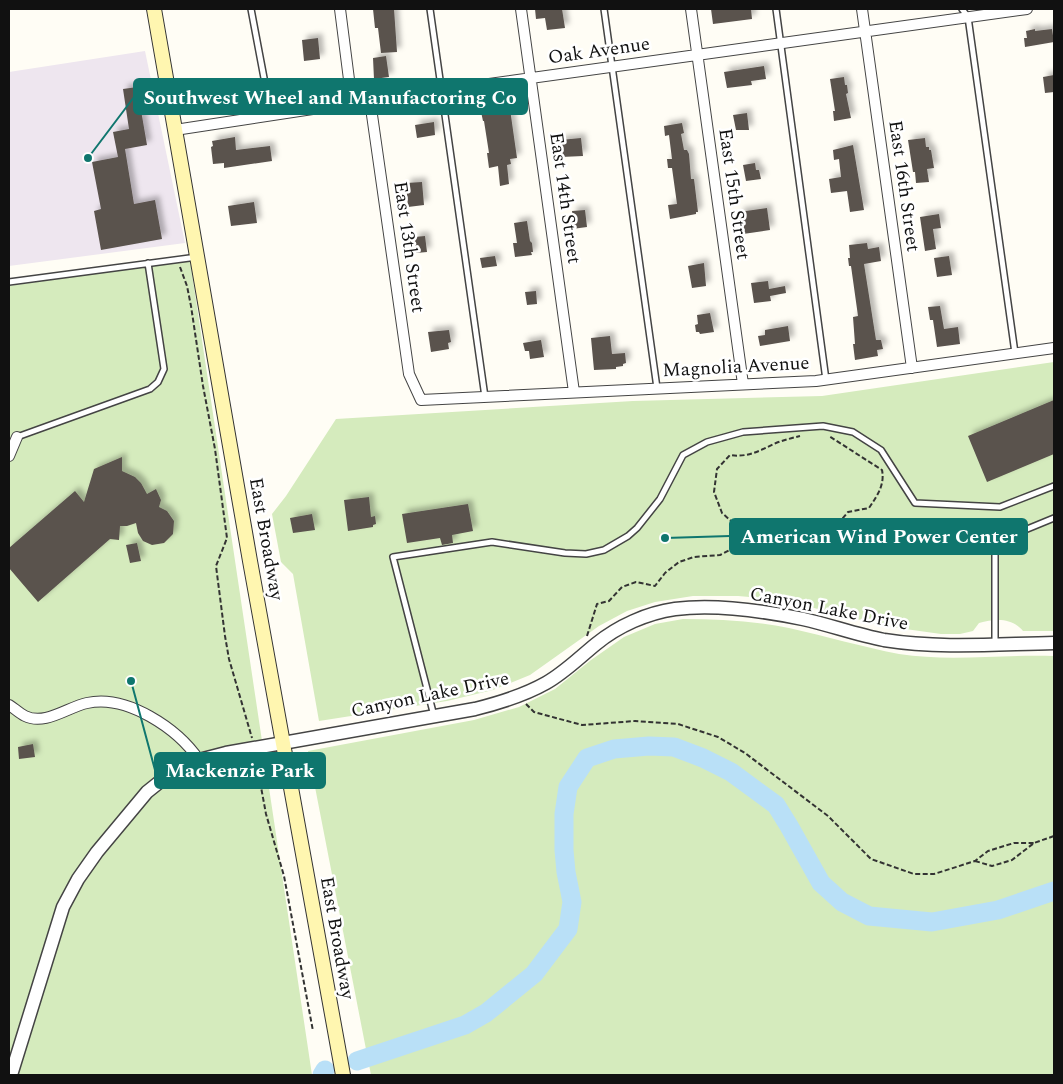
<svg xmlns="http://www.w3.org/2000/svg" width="1063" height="1084" font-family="Spectral,serif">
<defs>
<filter id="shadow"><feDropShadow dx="4.5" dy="-4.5" stdDeviation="2.5" flood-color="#0004"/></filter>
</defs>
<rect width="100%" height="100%" fill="#fffdf5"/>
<path fill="#eee6ef" d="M145,51l40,192 -176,23v-194z"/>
<path fill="#d5ebbd" d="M190,260l122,815h-303v-789z
M1054,362v269h-31c-12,-14 -28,-12 -44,-8l-6,8 -13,3h-19l-57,-8 -101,-26 -45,-4h-45l-38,6 -28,9 -28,15 -69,49 -37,15 -46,11 -128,20 -26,-147 -12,-12 -9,-48 14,-18 50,-77 297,-18 189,-5z
M683,619c35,0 71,2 106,9 37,8 73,19 110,26 52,8 103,0 155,2v419h-683l-63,-324 166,-31 45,-13 36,-18 36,-29 33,-23 31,-13z"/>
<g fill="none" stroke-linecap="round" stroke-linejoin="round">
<path stroke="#b9e0f7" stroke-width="19" d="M357,1061l108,-36 21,-12 48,-39 34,-45 4,-27 -6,-30 -2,-22v-36l4,-27 19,-29 27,-9 35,-3 25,1 29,11 28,14 45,33 13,21 32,57 21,19 27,14 63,6 66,-12 56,-19
M322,1075l3,-5"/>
</g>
<path fill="#5a524d" filter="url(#shadow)" d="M373,9h21l3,43 -16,1 -3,-25h-3z
M535,9h27l3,19 -18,2 -2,-12 -9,1z
M711,9h40l1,10 -39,5z
M1035,29v2l17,-2 2,13 -29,5 -1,-9h3l-1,-7z
M318,38l2,21 -16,2 -2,-21z
M386,56l3,21 -15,2 -1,-21z
M764,66l2,13 -15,2 1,4 -25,3 -3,-16z
M1054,75v17l-9,1 -2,-16z
M844,77l1,8h2l1,8 -2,1 5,24 -17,3 -1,-10h2l-5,-32z
M137,87l10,58 -22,4 9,55 21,-4 7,39 -61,11 -7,-39 7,-2 -9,-47 26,-5 -5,-25 16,-3 -6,-40z
M509,102l8,56 -7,1 1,5 -4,1 2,19 -9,2 -2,-20 -9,2 -2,-15h2l-5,-32h-1l-3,-14z
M747,113l2,17h-13l-3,-15z
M434,122l1,13 -18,3 -2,-13z
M682,123l2,10 -3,1 3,16h3l2,4 2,25h3l4,33h-2v2l-26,5 -2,-14 9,-1 -5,-36h-4l-1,-9h5l-3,-24 -4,1 -1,-10z
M235,137l1,13 34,-4 2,15 -48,7v-5l-11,1 -2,-17 2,-1 -1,-5z
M581,138l2,18 -22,1 -1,-17z
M925,138l1,9h3v3h2l3,18 -7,1 2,13 -13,1 -1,-11h-2l-5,-32z
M853,145l11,65 -14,2 -3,-21 -16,2 -2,-14 12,-2 -2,-18 -5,1 -1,-10z
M755,163l1,7h3l2,9 -15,2 -3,-16z
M422,182l2,23 -16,2 -2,-24z
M254,202l3,21 -26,3 -3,-20z
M767,208l3,22 -27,4 -4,-22z
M585,210l2,17 -15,2 -1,-9h2l-1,-9z
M939,214l2,14 -8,1 3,20 -11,2 -5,-34z
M527,221l3,20 2,2 1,9h-2l1,3 -17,2 -2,-14h4l-3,-20z
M425,236l2,16 -11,1 -2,-16z
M867,243l1,6 11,-2 2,14 -17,3 12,76h5l2,9 -6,1 1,6 -23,4 -2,-16h2l-2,-27 5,-1 -7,-50h-2l-1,-8h2l-1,-13z
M495,256l2,10 -15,2 -2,-10z
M949,256l3,19 -15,2 -3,-19z
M704,263l2,23 -14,2 -4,-22z
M768,281l1,8 16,-3 1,7 -16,3 1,5 -17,2 -3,-20z
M536,291l1,13 -10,1 -2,-13z
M940,306l4,23 14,-2 2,17 -23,3 -4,-27h-3l-2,-13z
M710,313l4,19 -14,2 -1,-2h-3l-1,-7 3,-1 -1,-9z
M788,326l2,15 -30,5 -2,-10 7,-1v-5z
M449,330l2,12 -3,1 1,6 -18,3 -3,-20z
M610,336l2,18 13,-1 1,10 -3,1v2l-7,1v2l-22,1 -3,-32z
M541,340l3,17 -14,2 -1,-8h-4l-2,-8z
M1054,400v54l-67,28 -19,-46z
M122,457v14l13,6 6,6 6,11 9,-5 5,11 -2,7 8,4 7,10 -1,13 -9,9 -12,2 -9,-4 -5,-8 -2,-10 -9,3h-7l-1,14 -9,-1 -72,63 -29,-34v-20l66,-57 9,11 10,-33z
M369,497l2,20 4,-1 1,8 -3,1v2l-25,4 -4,-31z
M468,504l5,27 -21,4 1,8 -11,2 -2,-7 -33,5 -5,-29z
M312,514l3,16 -22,3 -3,-15z
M137,543l4,18 -11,2 -4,-18z
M33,744l2,13 -16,2 -1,-12z"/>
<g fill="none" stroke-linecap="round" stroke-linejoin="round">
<g stroke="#444" stroke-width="8">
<path id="service" d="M251,9l20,106
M430,9l55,388
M604,9l53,379
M776,9l50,371
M962,9l6,8 47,336
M9,282l188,-25
M17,437l133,-48 8,-7 6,-13 -16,-106
M995,644v-92l20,-18 39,-16
M434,716l-41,-159 99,-15 73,11 21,1 18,-4 24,-14 9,-8 23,-29 23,-44 24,-13 36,-10 80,-6 30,6 28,18 34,53 85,4 54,-21"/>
</g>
<g stroke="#444" stroke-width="12">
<path id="minor" d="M340,9l12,94
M521,9l53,383
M691,9l52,375
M862,9l50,359
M370,101l39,273 12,26 395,-19 238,-33
M175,130l177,-27 675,-94
M9,456l8,-19
M9,705c5,3 10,8 16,11 20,10 43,-9 62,-13 40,-9 91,26 112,57"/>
</g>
<g stroke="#444" stroke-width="15">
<path id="tertiary" d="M11,1075l52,-168 15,-28 19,-27 50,-60 20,-16 32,-16 27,-7 249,-44c24,-6 48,-13 71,-26 18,-10 34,-26 50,-39 22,-18 51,-31 79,-35 40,-5 89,2 128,10 27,6 54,16 81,21 57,9 113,4 170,3"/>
</g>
<g stroke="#333" stroke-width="16">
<path id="secondary" d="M154,9l96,552 93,514"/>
</g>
<path stroke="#333" stroke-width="2" stroke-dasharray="5 2.5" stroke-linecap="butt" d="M180,267l7,19 4,20 12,80 12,63 12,89 -11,28 9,70 4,23 23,79
M743,543l-4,-15 -17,-15 -8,-21 3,-23 13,-14c18,3 31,-5 46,-12 8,-3 16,-5 24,-7
M587,636l10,-32 12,-3 13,-14 14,-5 19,4 10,-13 14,-11 15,-5 26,-2 23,-12 28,-6 38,11 16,-9 23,-27 21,-4c8,-12 16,-23 13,-38l-53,-34
M526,704l8,8 48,13 53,-4 43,3 40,13 27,16 83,63 43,43 43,15h20l41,-13 13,-10 26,-8h20
M256,760l10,54 18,62 29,155
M975,861l17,5 20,-6 22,-17 20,-7"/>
<use href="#service" stroke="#fff" stroke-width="5"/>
<use href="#minor" stroke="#fff" stroke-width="10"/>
<use href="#tertiary" stroke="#fff" stroke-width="12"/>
<use href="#secondary" stroke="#fff6b0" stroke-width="14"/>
</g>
<g text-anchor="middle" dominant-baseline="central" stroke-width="5" stroke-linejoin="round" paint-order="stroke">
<g font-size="19" fill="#111" stroke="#fff">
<text transform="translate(599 51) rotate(-8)">Oak Avenue</text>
<text transform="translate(904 186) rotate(82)">East 16th Street</text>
<text transform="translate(734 194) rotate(82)">East 15th Street</text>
<text transform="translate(565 198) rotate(82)">East 14th Street</text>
<text transform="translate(409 247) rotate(82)">East 13th Street</text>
<text transform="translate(736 367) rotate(-3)">Magnolia Avenue</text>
<text transform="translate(266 539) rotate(80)">East Broadway</text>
<text transform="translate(829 609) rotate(11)">Canyon Lake Drive</text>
<text transform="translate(430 695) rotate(-12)">Canyon Lake Drive</text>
<text transform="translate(337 938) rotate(80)">East Broadway</text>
</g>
</g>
<path fill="none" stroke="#0f766e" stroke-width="2" d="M88 158L134 97M665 538L730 536M131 681L155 770"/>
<g fill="#0f766e" stroke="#fff" stroke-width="2">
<circle cx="88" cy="158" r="5"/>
<circle cx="665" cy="538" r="5"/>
<circle cx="131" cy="681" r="5"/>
</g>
<g fill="#0f766e" stroke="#0f766e" stroke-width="2">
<rect x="134" y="79" width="393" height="35" rx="5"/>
<rect x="730" y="519" width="297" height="35" rx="5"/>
<rect x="155" y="753" width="170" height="35" rx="5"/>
</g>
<g font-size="20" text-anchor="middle" font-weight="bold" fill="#fff">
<text x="330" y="104">Southwest Wheel and Manufactoring Co</text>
<text x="879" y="543">American Wind Power Center</text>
<text x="240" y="777">Mackenzie Park</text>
</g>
<rect width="1063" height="1084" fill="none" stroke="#111111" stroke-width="20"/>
</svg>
